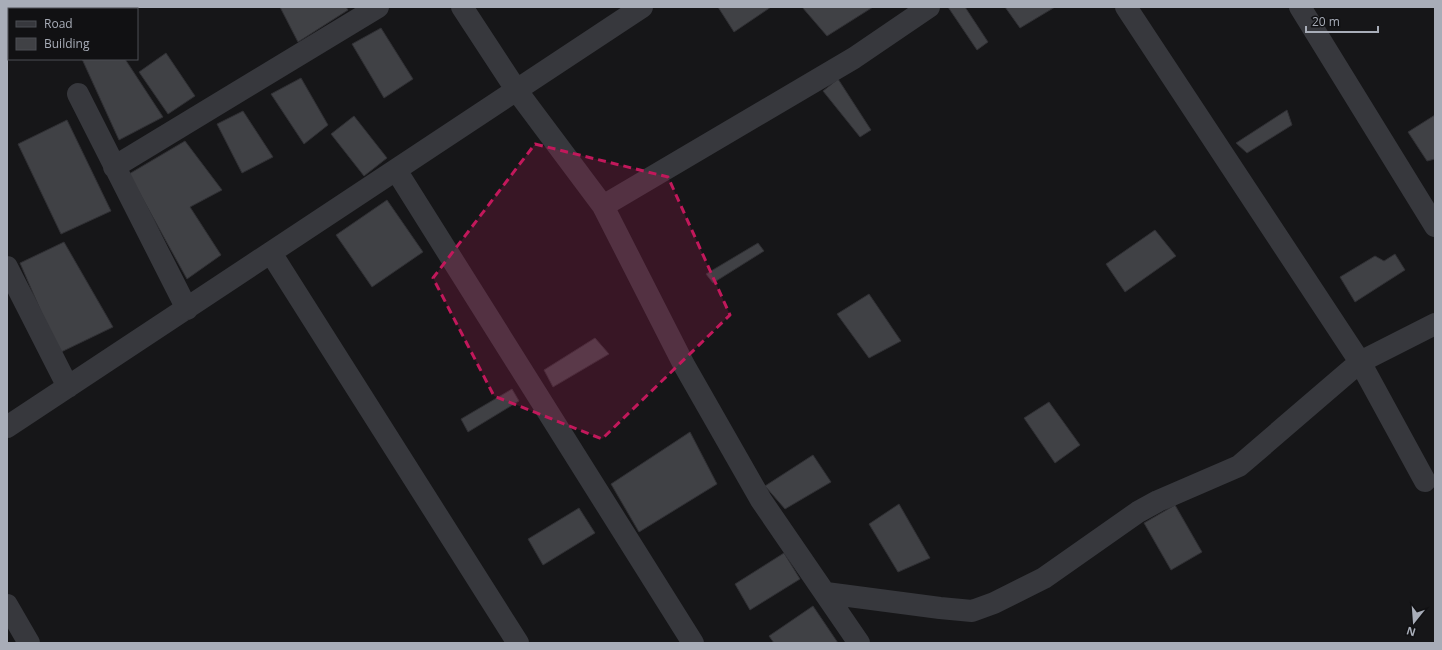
<svg xmlns="http://www.w3.org/2000/svg" width="1442" height="650" font-family="'Open Sans',sans-serif">
<rect width="100%" height="100%" fill="#161618"/>
<path fill="#404145" stroke="#303034" d="M280,7h66l2,3 -50,32z
M718,7h53l-37,25z
M802,7h71l-46,29z
M948,7h17l23,35 -11,8z
M1005,7h50l-35,21z
M381,28l32,51 -29,19 -32,-54z
M166,53l29,43 -27,18 -29,-42z
M82,59h43l38,58 -44,23z
M301,78l27,47 -24,19 -33,-50z
M838,79l33,51 -11,7 -37,-46z
M1287,110l5,15 -45,28 -11,-10z
M243,111l30,46 -31,16 -25,-49z
M1435,115v44l-8,2 -19,-29z
M354,116l33,42 -23,18 -33,-42z
M67,120l44,91 -50,23 -43,-90z
M185,141l37,49 -32,17 31,48 -34,24 -58,-105z
M387,200l36,52 -51,35 -36,-52z
M1155,230l21,26 -51,36 -19,-28z
M64,242l49,85 -54,26 -39,-90z
M758,243l6,8 -51,32 -7,-9z
M1395,254l10,16 -50,32 -15,-25 35,-21 9,5z
M869,294l32,47 -32,17 -32,-44z
M595,338l14,16 -56,33 -9,-17z
M512,389l7,12 -51,31 -7,-13z
M1049,402l31,43 -25,18 -31,-45z
M690,432l27,52 -78,48 -28,-48z
M813,455l18,27 -46,27 -20,-23z
M899,504l31,54 -32,14 -29,-48z
M1175,505l27,47 -31,18 -27,-47z
M579,508l16,25 -52,32 -15,-26z
M784,553l16,26 -50,31 -15,-26z
M813,606l25,37h-64l-5,-7z"/>
<g fill="none" stroke-linecap="round" stroke-linejoin="round">
<path stroke="#37383d" stroke-width="22" d="M462,7l55,84 86,115 81,159 77,135 98,143
M1126,7l234,355 65,119
M1300,7l135,219
M78,94l109,215
M114,167l264,-160
M396,170l297,473
M603,206l251,-148 75,-51
M271,253l247,390
M7,267l61,120
M7,427l635,-420
M826,593l114,15 32,3 22,-8 50,-25 94,-66 20,-11 81,-35 121,-104 75,-38
M7,605l22,38"/>
</g>
<path fill="#c2185b" fill-opacity="0.2" stroke="#c2185b" stroke-width="3" stroke-dasharray="8 5" stroke-linejoin="round" d="M535,144l133,33 62,138 -128,124 -108,-43 -61,-118z"/>
<rect width="1442" height="650" fill="none" stroke="#a8adb8" stroke-width="16"/>
<rect x="8" y="8" width="130" height="52" fill="#111113" stroke="#4d4f55"/>
<rect x="16" y="21" width="20" height="6" fill="#37383d" stroke="#4d4f55"/>
<text x="44" y="28" font-size="12" fill="#a8adb8">Road</text>
<rect x="16" y="38" width="20" height="12" fill="#404145" stroke="#4d4f55"/>
<text x="44" y="48" font-size="12" fill="#a8adb8">Building</text>
<g transform="translate(1414 622) rotate(197)" stroke="#111113" stroke-width="3" paint-order="stroke">
<path d="M0-3L7 15L0 10L-7 15Z" fill="#a8adb8"/>
<text y="-6" font-size="11" font-weight="bold" text-anchor="middle" fill="#a8adb8">N</text>
</g>
<path d="M1306 26v6h72v-6" fill="none" stroke="#a8adb8" stroke-width="2"/>
<text x="1312" y="26" font-size="12" fill="#a8adb8" stroke="#111113" stroke-width="3" paint-order="stroke">20 m</text>
</svg>
